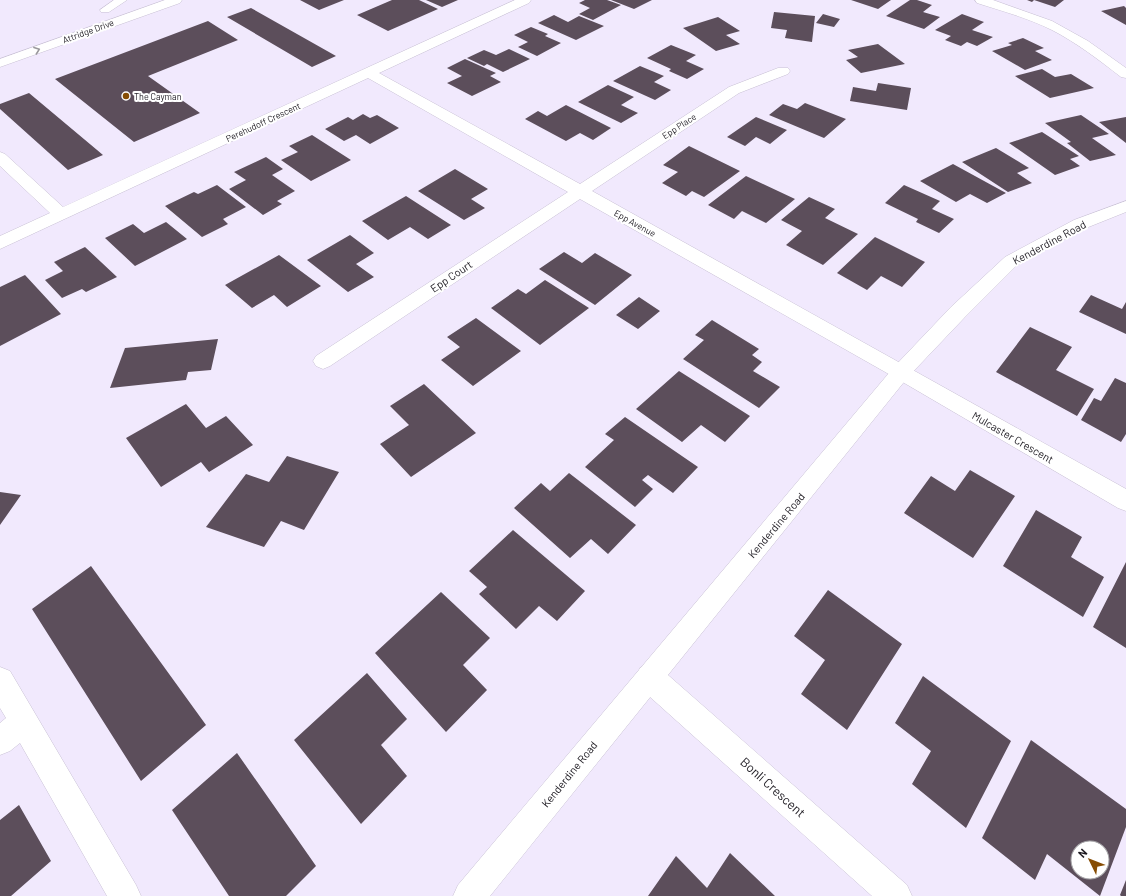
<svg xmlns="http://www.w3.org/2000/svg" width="1126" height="896" font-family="Barlow,sans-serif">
<rect width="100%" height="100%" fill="#f1e9fd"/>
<path fill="#5c4e5b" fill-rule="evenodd" d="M300,0h44l-25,10z
M392,0h27l19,9 -50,22 -31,-16z
M426,0h32l-16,7z
M585,0h22l14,5 -28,15 -14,-6 11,-6 -11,-5z
M611,0h41l-18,9z
M851,0h40l-13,9z
M910,0h7l15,5 -9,7 17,5 -16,12 -38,-13z
M1027,0h37l-9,7 -21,-7 -2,2z
M1124,6l2,2v17l-25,-14z
M251,8l85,48 -24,11 -85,-50z
M774,12l41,4 -3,26 -27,-4 2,-8 -16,-2z
M823,14l17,5 -6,8 -18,-4z
M962,14l22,8 -12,8 21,7 -16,9 -10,-4 -6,4 -16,-6 6,-4 -16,-6z
M554,15l14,7 11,-6 25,10 -28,14 -38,-17z
M718,17l22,14 -14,4 14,9 -24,7 -33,-23z
M208,21l30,19 -90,36 52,37 -66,29 -79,-63z
M531,27l17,7 -3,2 16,7 -24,13 -19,-9 10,-5 -14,-7z
M1023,38l21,10 -9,3 17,9 -27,10 -33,-19 20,-6 -4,-2z
M878,44l27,20 -44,9 -15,-13 12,-3 -10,-7z
M671,45l25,10 -10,6 18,8 -17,10 -18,-8 2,-2 -24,-11z
M509,49l21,10 -27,13 -16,-8 -3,2 -17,-8 17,-8 12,5z
M465,59l31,14 -6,3 11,6 -29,14 -25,-13 15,-7 -15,-8z
M640,66l24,10 -10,6 17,8 -16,10 -42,-19z
M1042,69l13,8 16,-3 23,14 -44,10 -35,-22z
M878,83l33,5 -4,22 -57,-9 3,-14 23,4z
M608,85l26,12 -13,8 17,8 -17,10 -43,-21z
M29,93l74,62 -35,15 -68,-61v-5z
M805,103l41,16 -22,19 -55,-23 14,-11 14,5z
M566,105l45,23 -18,12 -13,-7 -14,8 -41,-22 13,-8 9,5z
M363,114l7,4 7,-3 22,13 -29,16 -14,-9 -12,6 -19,-12 23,-12 5,3z
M1081,115l28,19 -17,4 24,17 -26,6 -23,-18 4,-1 -26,-19z
M756,117l31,13 -17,14 -14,-7 -11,9 -18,-9z
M1126,117v26l-27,-21z
M1042,132l37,24 -9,3 10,7 -25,9 -46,-32z
M312,135l39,25 -40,21 -30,-21 17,-8 -9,-6z
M689,146l51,25 -36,26 -12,-6 -6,5 -24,-13 16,-11 -15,-7z
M996,148l33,20 -12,5 15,10 -24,9 -46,-30z
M266,157l17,12 -11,6 23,16 -18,10 5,3 -19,11 -34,-26 17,-9 -12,-8z
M953,164l53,29 -19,10 -17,-9 -14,8 -36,-21z
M455,169l33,20 -17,10 14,9 -21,12 -46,-29z
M746,176l49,23 -29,24 -24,-12 -8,8 -26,-14z
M217,185l29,22 -23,12 5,5 -26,13 -37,-31 29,-14 4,2z
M904,185l36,16 -8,8 22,10 -15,14 -23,-11 2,-3 -33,-16z
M406,196l45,29 -23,14 -18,-12 -22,13 -26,-19z
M809,197l26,12 -10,9 33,16 -35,31 -37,-20 16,-14 -21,-11z
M166,222l21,17 -52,27 -30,-28 28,-14 11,9z
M350,235l24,18 -18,11 18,13 -26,15 -41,-32z
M875,237l50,25 -23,25 -21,-11 -14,14 -30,-17z
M85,247l32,30 -31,15 -4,-3 -20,9 -17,-18 18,-9 -9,-9z
M564,252l18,11 13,-10 37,22 -37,30 -56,-36z
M279,255l42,31 -34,21 -13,-12 -22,13 -27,-23z
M25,275l36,39 -61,32v-59z
M545,280l44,28 -49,37 -49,-37 27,-19 8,5z
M1091,295l31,14 4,-7v32l-47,-22z
M639,297l21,14 -22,18 -22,-14z
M476,318l45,33 -48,35 -32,-26 19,-13 -13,-10z
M712,320l47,29 -7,6 10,7 -9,9 27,16 -21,21 -76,-49 21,-19 -9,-5z
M1030,327l42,20 -16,23 38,19 -17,27 -81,-44z
M218,339l-7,31 -23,2 -2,8 -76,8 15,-40z
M679,371l71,45 -25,26 -24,-17 -19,17 -46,-33z
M1115,378l11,5v51l-5,8 -40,-22 13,-22 7,3z
M424,384l52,49 -65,44 -31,-33 29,-19 -19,-19z
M186,404l20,24 20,-12 27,29 -44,27 -8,-10 -40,25 -35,-49z
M625,417l73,50 -25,26 -25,-18 -6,5 11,9 -18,18 -50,-40 29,-27 -9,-6z
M287,456l52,16 -35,58 -23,-9 -17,26 -58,-20 40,-53 23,8z
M970,470l45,26 -42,62 -69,-45 27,-37 24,15z
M569,473l67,52 -28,29 -17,-15 -21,19 -56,-50 27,-25 9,8z
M0,492l21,3 -21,30z
M1036,510l46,27 -11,20 33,20 -21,40 -80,-51z
M513,530l72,61 -28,30 -18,-15 -23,23 -37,-35 8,-7 -18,-16z
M1126,562v86l-33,-21z
M91,566l115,159 -65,56 -109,-172z
M828,590l74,54 -55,86 -46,-36 24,-34 -31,-24z
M441,592l49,46 -27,27 24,25 -41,42 -71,-79z
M367,673l40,46 -26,26 26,31 -46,48 -67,-84z
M923,676l88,65 -45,87 -54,-44 19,-33 -36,-28z
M1031,740l95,69v18l-26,69 -53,-42 -12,26 -53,-42zM1078,848h24v24h-24z
M237,753l79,113 -30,30h-57l-57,-86z
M19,805l32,56 -40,35h-11v-76z
M730,853l45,43h-127l28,-40 31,32z
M1126,880v16h-5l-1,-1z"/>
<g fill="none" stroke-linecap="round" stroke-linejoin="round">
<g stroke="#c8c0d4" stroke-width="1">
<path id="service" d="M114,0h13l-18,12h-8l-1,-2z"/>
</g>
<g stroke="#c8c0d4" stroke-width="1">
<path id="minor" d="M515,0h16l-2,3 -150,70 201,111 149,-97 49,-19h10l2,3 -2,3 -49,19 -147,98 534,298v22l-8,-3 -224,-131 -314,-178 -250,167 -7,3 -7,-3 -3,-5 3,-5 252,-164 -200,-114 -368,171v-13l50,-23 -50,-47v-14l5,2 58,53z
M975,0h18l59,21 36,20 38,27v10l-5,-1c-22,-17 -44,-34 -69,-47 -24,-12 -50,-19 -75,-27z
M650,664l10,4 247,217 5,11h-40l-232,-208 -4,-10 4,-10z
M0,667l10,4 126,214 5,11h-34l-87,-153 -10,8 -10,4v-32l6,-5 -6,-10z"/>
</g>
<g stroke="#c8c0d4" stroke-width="1">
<path id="tertiary" d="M1126,201v11l-40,16 -69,37 -52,52 -57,60 -418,519h-37l5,-11 436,-518 57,-60 54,-50 69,-37z"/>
</g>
<g stroke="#c8c0d4" stroke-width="1">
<path id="secondary" d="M165,0h17l-2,3 -180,64v-8z"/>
</g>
<use href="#service" fill="#fff" fill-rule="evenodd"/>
<use href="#minor" fill="#fff" fill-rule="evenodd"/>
<use href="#tertiary" fill="#fff" fill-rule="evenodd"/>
<use href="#secondary" fill="#fff" fill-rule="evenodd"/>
</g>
<defs><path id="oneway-chevron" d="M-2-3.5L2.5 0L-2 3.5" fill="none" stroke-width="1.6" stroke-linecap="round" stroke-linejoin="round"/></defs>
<use stroke="#9a989c" href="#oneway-chevron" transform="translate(37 50) rotate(-20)"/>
<circle fill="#874d04" stroke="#fff" stroke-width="1.5" cx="126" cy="96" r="4"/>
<g text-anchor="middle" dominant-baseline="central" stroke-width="4" stroke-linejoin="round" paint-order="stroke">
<g font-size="9" fill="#1e1b22" stroke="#fff">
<text transform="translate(88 31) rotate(-20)">Attridge Drive</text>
<text transform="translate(263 122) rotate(-25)">Perehudoff Crescent</text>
<text transform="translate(679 126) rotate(-33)">Epp Place</text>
<text transform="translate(635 223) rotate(29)">Epp Avenue</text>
</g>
<g font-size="9" fill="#1e1b22" stroke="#fff" text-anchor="start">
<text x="134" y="96">The Cayman</text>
</g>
<g font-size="11" fill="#1e1b22" stroke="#fff">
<text transform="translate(1049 242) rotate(-28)">Kenderdine Road</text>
<text transform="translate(451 276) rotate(-34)">Epp Court</text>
<text transform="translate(1013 437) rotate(30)">Mulcaster Crescent</text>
<text transform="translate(776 525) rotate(-50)">Kenderdine Road</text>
<text transform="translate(569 774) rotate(-51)">Kenderdine Road</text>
</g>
<g font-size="13" fill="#1e1b22" stroke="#fff">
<text transform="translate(773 787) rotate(42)">Bonli Crescent</text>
</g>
</g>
<g transform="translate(1090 860) rotate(313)"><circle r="19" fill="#ffffff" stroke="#a5a4a7"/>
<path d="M0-3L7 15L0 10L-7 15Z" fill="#874d04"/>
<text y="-6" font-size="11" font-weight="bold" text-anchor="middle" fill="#1e1b22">N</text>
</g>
</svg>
